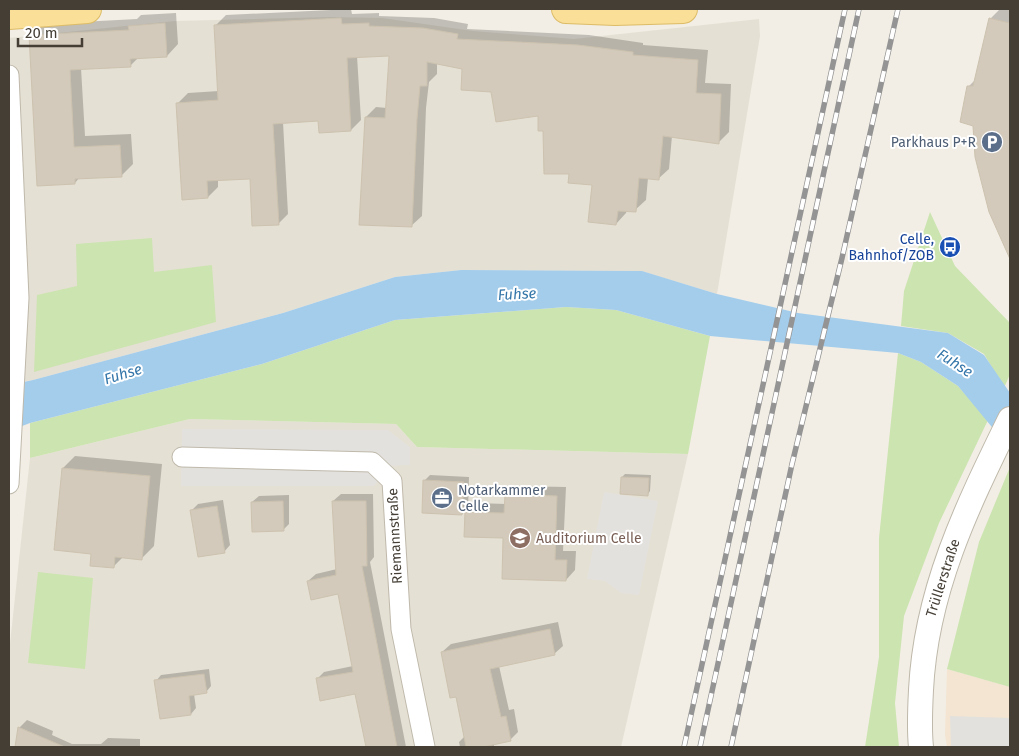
<svg xmlns="http://www.w3.org/2000/svg" width="1019" height="756" font-family="'Fira Sans',sans-serif">
<rect width="100%" height="100%" fill="#f2eee5"/>
<path fill="#e5e0d4" d="M329,17l53,1 91,13 101,8 185,-20 1,17 -43,258 -76,-23 -180,-1 -66,7 -112,36 -250,67 -24,4v-346l165,-17z
M190,419l206,5 21,23 271,7 -67,293h-612v-94l21,-195z"/>
<path fill="#f3e5d1" d="M947,669l63,18v60h-63l-2,-12z"/>
<path fill="#cce4b0" d="M930,212l25,54 55,57v51l-6,14 -20,-34 -36,-21 -47,-7 3,-35z
M152,238l2,34 58,-7 4,57 -182,50 3,-77 40,-9 -1,-42z
M566,307l50,3 94,26 -22,118 -271,-7 -21,-23 -206,-5 -160,39v-35l232,-59 133,-44z
M898,353l23,9 37,24 30,34 -49,103 -35,93 -9,87 4,44h-34l14,-90v-119z
M1010,467v220l-63,-18 32,-127z
M38,572l55,6 -8,91 -57,-6z"/>
<path fill="#e3e1dd" d="M182,429l206,1 22,17v18l-19,1 -17,20h-193z
M604,492l54,9 -19,94 -18,-2 -16,-12 -18,-2z
M950,716l60,2v29h-59z"/>
<path fill="#a4cdec" d="M461,270l181,1 75,23 81,19 150,20 36,22 26,38v56l-52,-63 -37,-24 -23,-9 -188,-17 -94,-26 -50,-3 -171,13 -133,44 -232,59 -21,8v-46l24,-5 250,-67 112,-36z"/>
<path fill="#0003" d="M351,9l1,5 27,-1v3l55,2 34,6 -1,5 122,6 54,8v2l65,5 -3,33 26,1 -2,48 -10,10 -47,-6 -3,33 -11,10 -10,-1 -2,22 -11,10h-8l-1,3 -10,11 -23,-40 -22,-11 -26,-43 -6,-15 -47,-25 -28,-22 -27,-5v11l-8,8 -3,26 -4,108 -11,10 -45,-109 10,-10 11,1 3,-54 -33,2 4,64 -10,10 -32,-10 -36,2 5,92 -10,10 -27,-47 -33,2v8l-10,10 -30,-94 10,-10 31,-2 -4,-65 11,-11z
M1000,9h10v247l-20,-44 -22,-125 9,-9 13,-59z
M176,13l2,31 -11,12 -29,2 -8,8 -49,2 4,68 46,-2 2,30 -12,12 -42,2 -4,5 -45,-148 12,-11 95,-5 4,-4z
M75,456l87,8 -8,82 -12,12 -19,-1 -10,10 -20,-14 -30,-85z
M625,474l26,1 -1,16 -2,3 -26,-17z
M430,475l39,2 -1,34 8,-8 30,1v-9l9,-9 51,1 -3,64h13l-1,19 -9,10 -61,-43 -40,-1 1,-27 -4,5 -38,-33z
M341,494h32l1,63 -4,5 36,185h-38l-12,-55 -39,-13 7,-7 29,-6 -14,-73 -31,-12 8,-7 21,-5 -4,-68z
M289,495v29l-6,6 -31,-28 7,-6z
M223,500l7,45 -6,7 -33,-41 7,-7z
M558,622l5,24 -9,8 -55,12 10,44 5,-1 4,23 -8,8 -16,4v3h-34l-1,-5 6,-6 -8,-40 -15,-44 9,-8z
M209,669l2,17 -5,6 -12,2 2,14 -5,6 -30,4 -5,-37 5,-6z
M27,720l26,11 -1,4 20,9h29l7,-6 32,1v8h-124l3,-19z"/>
<path fill="#d3cabb" stroke="#cdc2af" d="M341,18l1,6 27,-1v3l54,2 35,6 -1,5 121,6 55,7v3l65,5 -2,33 25,1 -2,50 -56,-8 -4,44 -20,-2 -3,34 -18,-1 -2,14 -28,-3 4,-37 -24,-2 1,-9h-25l-1,-43h-5v-15l-42,6 -5,-30 -30,-2 1,-21 -35,-7v24h-7l-3,33 -5,108 -53,-2 6,-108 20,1 4,-62 -42,2 4,73 -32,2 -1,-12 -45,3 6,101 -27,1 -2,-47 -43,2 1,17 -26,2 -6,-97 42,-3 -4,-75z
M989,18l21,5v236l-21,-47 -14,-55 -2,-31 -13,-4 7,-36h6z
M165,23l2,34 -37,2 1,8 -61,3 4,77 46,-2 2,32 -47,2v5l-38,2 -8,-151 100,-5 -1,-4z
M62,468l88,8 -8,84 -27,-3 -1,11 -24,-2 1,-12 -37,-4z
M621,477l28,1 -1,18 -28,-2z
M423,480l41,2 -2,33 -40,-2z
M505,494l52,2 -2,64h12l-1,21 -64,-2 1,-41 -39,-1 1,-25 39,1z
M283,501l1,30 -32,1 -1,-30z
M332,501h34l1,65h-5l35,181h-31l-11,-53 -35,7 -4,-23 37,-6 -15,-78 -27,6 -4,-19 29,-6z
M217,506l8,47 -27,4 -8,-47z
M550,629l5,26 -65,14 11,48 5,-1 5,25 -28,6h-17l-10,-50 -6,1 -9,-46z
M204,674l3,19 -18,3 2,19 -31,4 -6,-39z
M18,727l47,20h-50z"/>
<g fill="none" stroke-linecap="round" stroke-linejoin="round">
<g stroke="#bfb9ab" stroke-width="21">
<path id="minor" d="M9,75l10,223 -10,186
M182,457l190,5 20,19 9,148 24,118"/>
</g>
<g stroke="#bfb9ab" stroke-width="26">
<path id="tertiary" d="M921,747c-2,-18 -1,-38 0,-57 5,-100 46,-183 89,-271"/>
</g>
<g stroke="#ddbc68" stroke-width="30">
<path id="primary" d="M566,9l49,2 68,-2
M9,15l78,-6"/>
</g>
<use href="#minor" stroke="#fff" stroke-width="19"/>
<use href="#tertiary" stroke="#fff" stroke-width="24"/>
<use href="#primary" stroke="#f9df97" stroke-width="28"/>
<g stroke="#949494" stroke-width="5.5">
<path id="rail" d="M684,747l161,-738
M700,747l159,-738
M731,747l61,-283 50,-206 56,-249"/>
</g>
<use href="#rail" stroke="#fff" stroke-width="4" stroke-dasharray="11" stroke-linecap="butt"/>
</g>
<defs>
<g id="parking-disc" transform="scale(1.125)"><circle r="9.5" fill="#5c6f8a" stroke="#fff"/><path d="M-3.5-5.5H1a3.5 3.5 0 0 1 0 7H-1V5.5H-3.5ZM-1-3.4V-.6H.8a1.4 1.4 0 0 0 0-2.8Z" fill="#fff"/></g>
<g id="bus-disc" transform="scale(1.125)"><circle r="9.5" fill="#1a4fb4" stroke="#fff"/><path d="M-5-6H5V4H4V6H2V4H-2V6H-4V4H-5ZM-3.5-4V0h7V-4ZM-3.5 1.2v1.5H-2V1.2ZM2 1.2v1.5H3.5V1.2Z" fill="#fff"/></g>
<g id="office-disc" transform="scale(1.125)"><circle r="9.5" fill="#5c6f8a" stroke="#fff"/><path d="M-6-3h4V-5.5h4V-3h4V5H-6ZM-1-4.5V-3h2v-1.5ZM-6 0V1H6V0Z" fill="#fff"/></g>
<g id="university-disc" transform="scale(1.125)"><circle r="9.5" fill="#8d6e63" stroke="#fff"/><path d="M0-5L7-2L0 1L-7-2ZM-4 1L0 2.5L4 1V4Q0 6-4 4Z" fill="#fff"/></g>
</defs>
<g fill-rule="evenodd">
<use href="#parking-disc" x="992" y="142"/>
<use href="#bus-disc" x="950" y="247"/>
<use href="#office-disc" x="442" y="498"/>
<use href="#university-disc" x="520" y="538"/>
</g>
<g text-anchor="middle" dominant-baseline="central" stroke-width="4" stroke-linejoin="round" paint-order="stroke">
<g font-size="14" fill="#4e5e75" stroke="#fff" text-anchor="end">
<text x="976" y="142">Parkhaus P+R</text>
<text x="458" y="490" text-anchor="start">Notarkammer<tspan x="458" dy="16">Celle</tspan></text>
</g>
<g font-size="14" fill="#164399" stroke="#fff" text-anchor="end">
<text x="934" y="239">Celle,<tspan x="934" dy="16">Bahnhof/ZOB</tspan></text>
</g>
<g font-size="14" fill="#443e35" stroke="#fff">
<text transform="translate(395 536) rotate(-93)">Riemannstraße</text>
<text transform="translate(943 578) rotate(-72)">Trüllerstraße</text>
</g>
<g font-size="14" fill="#785e54" stroke="#fff" text-anchor="start">
<text x="536" y="538">Auditorium Celle</text>
</g>
<g font-size="15" font-style="italic" fill="#3476a9" stroke="#fff">
<text transform="translate(517 294) rotate(-3)">Fuhse</text>
<text transform="translate(955 363) rotate(33)">Fuhse</text>
<text transform="translate(123 374) rotate(-17)">Fuhse</text>
</g>
</g>
<rect width="1019" height="756" fill="none" stroke="#443e35" stroke-width="20"/>
<path d="M18 38v8h64v-8" fill="none" stroke="#443e35" stroke-width="2.5"/>
<text x="25" y="38" font-size="15" fill="#443e35" stroke="#ffffff" stroke-width="4" paint-order="stroke">20 m</text>
</svg>
